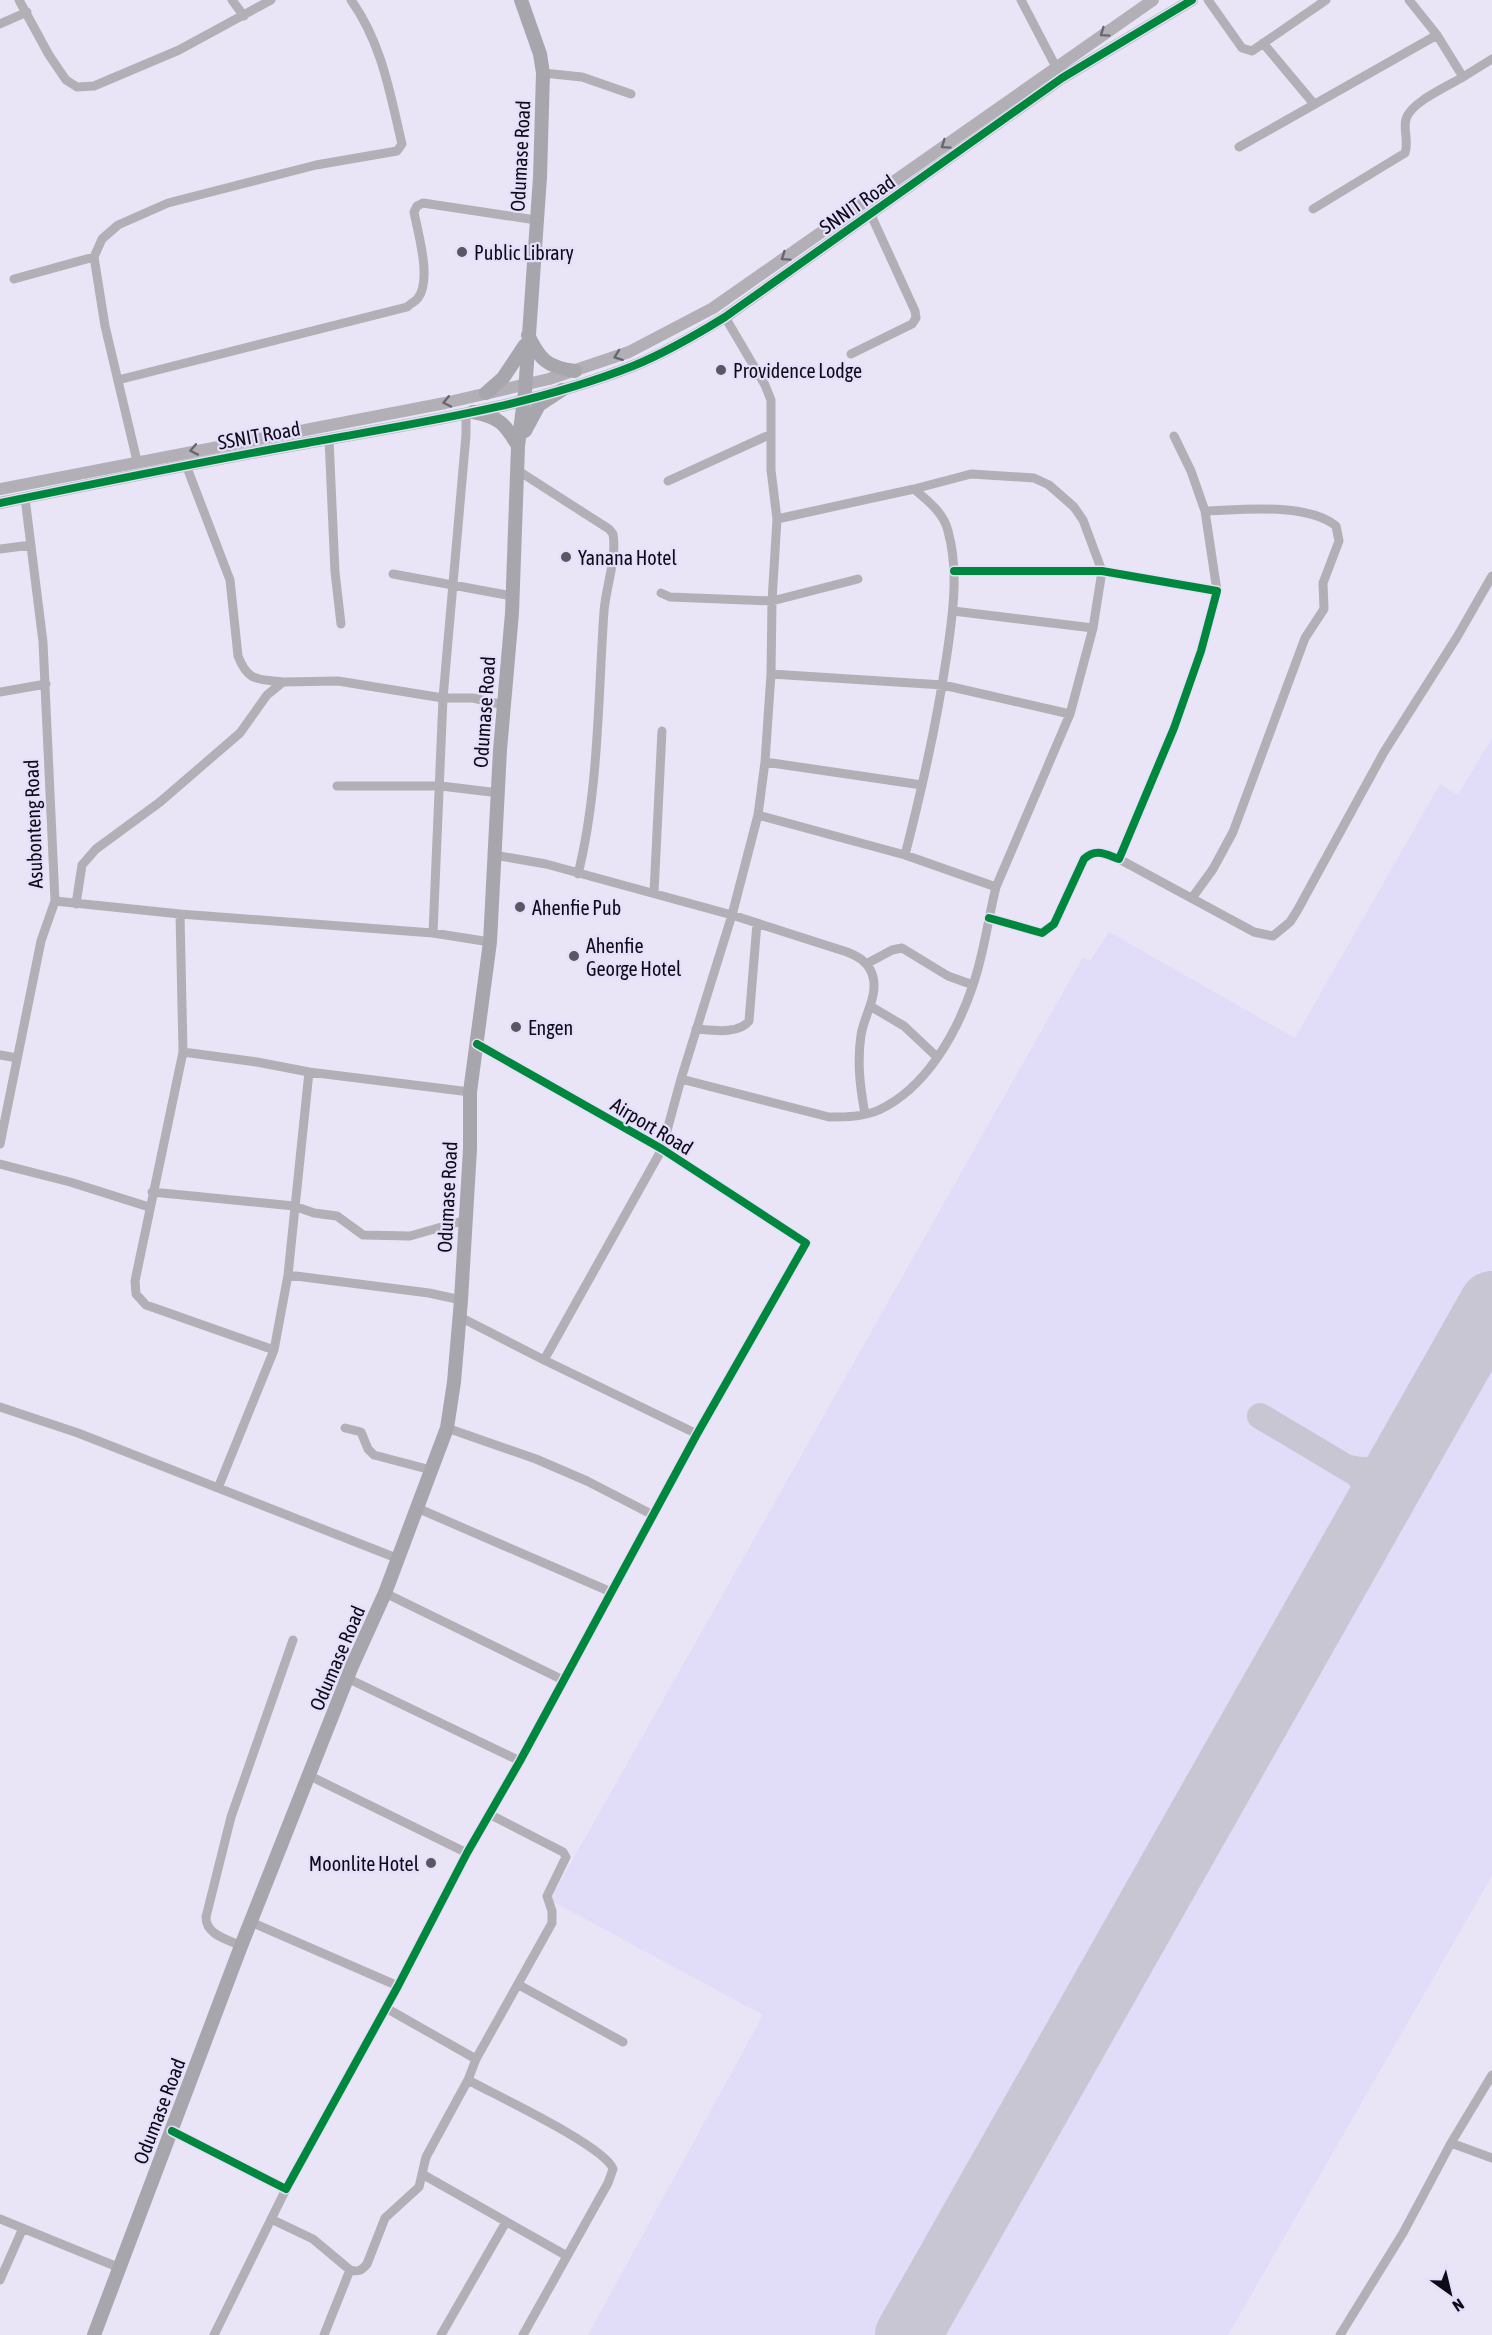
<svg xmlns="http://www.w3.org/2000/svg" width="1492" height="2335" font-family="'Asap Condensed',sans-serif">
<rect width="100%" height="100%" fill="#e9e5f6"/>
<path fill="#e1dcf7" d="M1492,738v1138l-264,459h-640l175,-320 -213,-115 533,-943 7,4 19,-29 186,106 145,-254 18,11z"/>
<g fill="none" stroke-linecap="round" stroke-linejoin="round">
<path stroke="#c9c6d3" stroke-width="26" d="M1260,1416l99,59c10,16 9,32 8,50
M1349,1468c27,6 39,0 60,-16"/>
<path stroke="#c9c6d3" stroke-width="66" d="M908,2335l584,-1031"/>
<path stroke="#b2b0b6" stroke-width="9" d="M19,0l30,55 17,25 11,7 17,-1 85,-36 92,-50
M232,0l12,16
M1021,0l35,67
M1208,0l34,48 10,3 74,-51
M1409,0l28,35 26,42 29,-18
M0,24l27,-12
M1263,43l51,61
M543,73l39,4 49,17
M1239,147l198,-112
M1313,209l92,-56c4,-11 -2,-23 1,-34 5,-17 42,-33 57,-42
M14,279l80,-22
M851,354l61,-30 4,-6 -1,-7 -44,-96
M118,380l289,-73c3,-3 9,-6 11,-9 14,-18 0,-65 -4,-86l3,-6 6,-3 113,17
M1174,436l17,35 14,40 12,80
M329,439l6,133 6,52
M137,461l-32,-135 -11,-69 8,-18 16,-14 50,-22 148,-38 81,-14 5,-7c-12,-50 -20,-101 -51,-144
M186,465l44,115 8,76c10,26 20,23 45,26
M517,470l92,59 4,5c4,23 -7,53 -9,77 -6,86 -5,179 -26,263
M668,481l103,-47
M914,489l57,-15 63,4 15,7 25,22 9,13 19,51 -9,57 -23,86 -74,173
M777,519l137,-30c13,11 30,24 34,42 11,40 5,82 -1,123 -10,68 -25,135 -42,201
M0,549l31,-4
M954,571h148l115,20 -16,60 -27,77 -55,131c-14,-5 -23,-11 -35,0l-30,65 -12,9 -53,-15
M393,574l119,22
M661,593l9,4 102,4 86,-22
M953,611l140,17
M771,674l172,11 127,29
M0,692l46,-8
M765,762l157,23
M337,786h104l58,7
M494,855l52,9 186,51 26,-100 7,-53 6,-88 1,-73 5,-82 -6,-49v-70l-6,-15 -40,-68
M1119,859l135,73 19,4 17,-14 7,-11 87,-159 73,-115 35,-61
M654,893l8,-162
M1192,898l21,-29 20,-37 72,-194 19,-29 -1,-26 16,-42 -3,-15c-29,-24 -96,-16 -131,-15
M55,901l125,13 3,138 74,10 52,10 161,20
M76,904l6,-39 14,-16 64,-47 80,-69 27,-38 16,-13 55,-1 105,17h30l31,7
M180,914l253,19 57,9
M433,933l10,-235 23,-263v-22
M866,964l26,-14 10,-2 46,28 25,9
M870,1006l34,20 33,31
M696,1029c15,1 42,6 53,-8l8,-98
M183,1052l-48,229 1,13 10,11 128,45
M0,1055l17,3
M681,1079l148,38c17,0 34,0 50,-7 47,-22 78,-77 94,-125 11,-31 15,-66 23,-98l-91,-32 -147,-40
M0,1144l41,-203 14,-40 -12,-259 -18,-144
M0,1164l70,18 79,25
M152,1192l142,14 20,7 23,3 26,19 47,1 56,-16
M288,1275l141,18 32,7
M460,1317l84,43 153,74
M544,1360l118,-211 19,-70 51,-164 115,37c11,4 23,12 26,25 5,19 -9,39 -12,58 -4,27 -1,52 4,79
M0,1407l78,26 321,126
M345,1428l16,4 7,17 6,6 57,15
M447,1428l89,31 51,22 66,34
M218,1488l56,-138 14,-75 21,-203
M417,1508l194,84
M385,1593l178,87
M349,1679l171,82
M310,1776l157,77
M251,1922l147,64
M241,1946c-14,-7 -35,-11 -35,-29l25,-100 62,-177
M519,1985l104,57
M476,2059l76,-136v-12l-5,-15 19,-39 -3,-5 -74,-38
M468,2080c27,15 137,66 145,89l-5,14 -85,152
M172,2131l114,58 112,-203 69,-133 53,-92 177,-327 109,-191 -144,-94 -185,-105
M1451,2143l41,15
M422,2174l145,82
M0,2219l120,49
M271,2219l42,20 37,31c8,2 11,1 17,-6l18,-46 34,-31 7,-30 42,-77 8,-21 -90,-51
M0,2280l23,-52
M214,2335l72,-146
M324,2335l26,-65
M441,2335l65,-113
M1340,2335l63,-102 48,-90 41,-68"/>
<path stroke="#b2b0b6" stroke-width="12" d="M0,489l445,-86 104,-24 80,-27 84,-44 440,-308
M0,503c102,-21 204,-42 307,-60 109,-20 222,-36 326,-77 32,-13 63,-31 92,-49l337,-239 130,-78"/>
<path stroke="#a8a6ad" stroke-width="14" d="M528,335c12,25 19,32 47,36
M486,393l17,-15 22,-33
M473,412c27,5 32,12 45,34
M525,431l14,-26 23,-15
M94,2335l147,-389 111,-280 33,-73 62,-165 7,-46 7,-82 9,-151v-57l20,-150 10,-192 12,-137 6,-167 7,-54 15,-215 3,-104 -3,-19 -19,-54"/>
<g stroke="#e5dffc" stroke-width="11">
<path id="cycleway" d="M0,503c102,-21 204,-42 307,-60 109,-20 222,-36 326,-77 32,-13 63,-31 92,-49l337,-239 130,-78
M954,571h148l115,20 -16,60 -27,77 -55,131c-14,-5 -23,-11 -35,0l-30,65 -12,9 -53,-15
M172,2131l114,58 112,-203 69,-133 53,-92 177,-327 109,-191 -144,-94 -185,-105"/>
</g>
<use href="#cycleway" stroke="#00873e" stroke-width="8"/>
</g>
<defs><path id="oneway-chevron" d="M-2-3.5L2.5 0L-2 3.5" fill="none" stroke-width="1.6" stroke-linecap="round" stroke-linejoin="round" transform="scale(1.5)"/></defs>
<g stroke="#68666e">
<use href="#oneway-chevron" transform="translate(1104 33) rotate(145)"/>
<use href="#oneway-chevron" transform="translate(945 145) rotate(145)"/>
<use href="#oneway-chevron" transform="translate(785 257) rotate(145)"/>
<use href="#oneway-chevron" transform="translate(618 356) rotate(160)"/>
<use href="#oneway-chevron" transform="translate(447 402) rotate(168)"/>
<use href="#oneway-chevron" transform="translate(194 450) rotate(169)"/>
</g>
<g fill="#5a5764" stroke="#e5dffc" stroke-width="2">
<circle cx="462" cy="252" r="6"/>
<circle cx="721" cy="370" r="6"/>
<circle cx="566" cy="557" r="6"/>
<circle cx="520" cy="907" r="6"/>
<circle cx="574" cy="956" r="6"/>
<circle cx="516" cy="1027" r="6"/>
<circle cx="431" cy="1863" r="6"/>
</g>
<g text-anchor="middle" dominant-baseline="central" stroke-width="4.5" stroke-linejoin="round" paint-order="stroke">
<g font-size="20" fill="#0d0b15" stroke="#e5dffc">
<text transform="translate(520 156) rotate(-87)">Odumase Road</text>
<text transform="translate(857 204) rotate(-35)">SNNIT Road</text>
<text transform="translate(259 435) rotate(-10)">SSNIT Road</text>
<text transform="translate(484 712) rotate(-86)">Odumase Road</text>
<text transform="translate(33 824) rotate(-92)">Asubonteng Road</text>
<text transform="translate(652 1126) rotate(31)">Airport Road</text>
<text transform="translate(447 1197) rotate(-87)">Odumase Road</text>
<text transform="translate(337 1658) rotate(-67)">Odumase Road</text>
<text transform="translate(159 2111) rotate(-69)">Odumase Road</text>
</g>
<g font-size="20" fill="#0d0b15" stroke="#e5dffc" text-anchor="start">
<text x="474" y="252">Public Library</text>
<text x="733" y="370">Providence Lodge</text>
<text x="578" y="557">Yanana Hotel</text>
<text x="532" y="907">Ahenfie Pub</text>
<text x="586" y="945">Ahenfie<tspan x="586" dy="23">George Hotel</tspan></text>
<text x="528" y="1027">Engen</text>
<text x="419" y="1863" text-anchor="end">Moonlite Hotel</text>
</g>
</g>
<g transform="translate(1450 2293) rotate(146)" stroke="#e5dffc" stroke-width="4.5" paint-order="stroke">
<path d="M0-4.5L10 22L0 15L-10 22Z" fill="#0d0b15"/>
<text y="-9" font-size="16" font-weight="bold" text-anchor="middle" fill="#0d0b15">N</text>
</g>
</svg>
